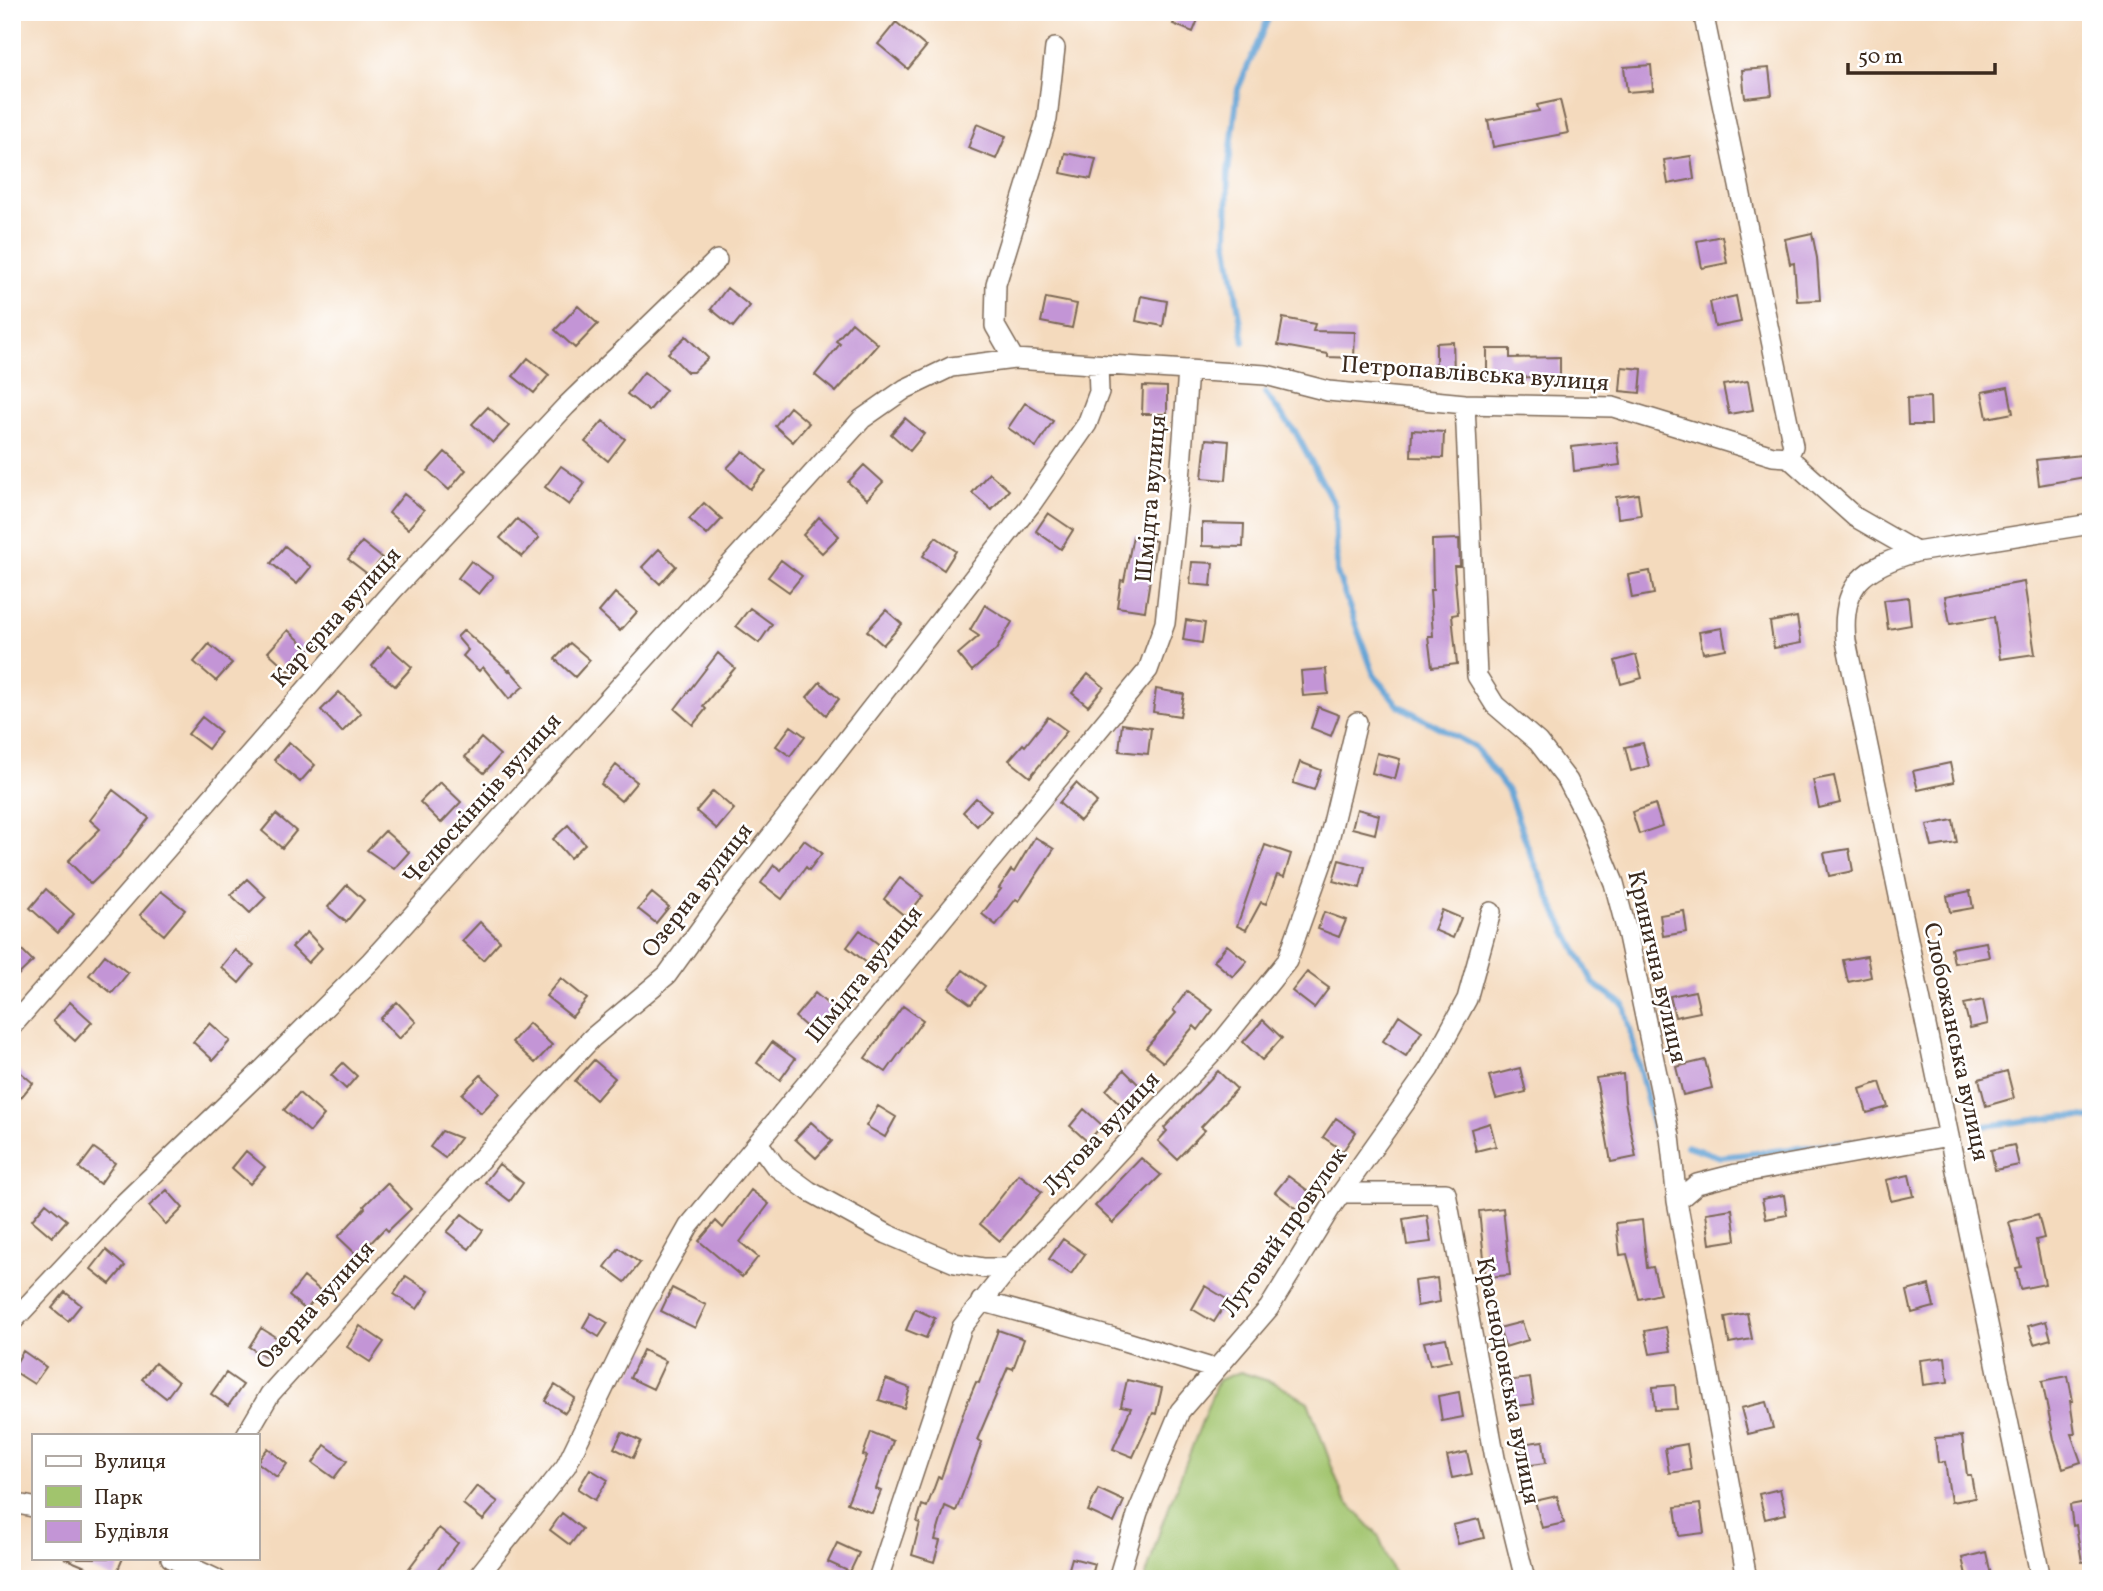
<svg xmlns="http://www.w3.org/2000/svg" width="2103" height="1591" font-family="Vollkorn,serif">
<rect width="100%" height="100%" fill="#fff"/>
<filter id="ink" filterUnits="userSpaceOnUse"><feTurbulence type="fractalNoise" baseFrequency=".0143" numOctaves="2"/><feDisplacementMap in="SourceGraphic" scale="14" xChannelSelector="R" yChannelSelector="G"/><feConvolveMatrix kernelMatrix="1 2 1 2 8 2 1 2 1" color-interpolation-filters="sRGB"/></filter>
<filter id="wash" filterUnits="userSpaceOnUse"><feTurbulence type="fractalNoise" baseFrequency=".00686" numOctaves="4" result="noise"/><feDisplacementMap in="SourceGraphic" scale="28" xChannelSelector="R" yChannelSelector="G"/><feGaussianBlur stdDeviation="1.57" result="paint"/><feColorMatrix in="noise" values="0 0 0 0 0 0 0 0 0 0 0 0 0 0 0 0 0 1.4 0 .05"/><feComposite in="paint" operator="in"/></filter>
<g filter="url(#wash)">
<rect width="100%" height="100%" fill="#f4dabd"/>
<path fill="#a1c46d" stroke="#6e7746" stroke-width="2" d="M1240,1372l35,11 33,19 36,97 34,36 17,43 108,-2 1,3h-359l16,-52 57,-147z"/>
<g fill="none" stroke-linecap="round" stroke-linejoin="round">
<path stroke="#61a1d4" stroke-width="6" d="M1244,342l-17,-102 1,-68 10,-83 33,-77
M1265,393l31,40 39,73 2,67 37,102 24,30 77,42 33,44 22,62 27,61 37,70 30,21 31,128
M1985,1126l81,-10 25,2
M1687,1146l33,11 166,-19"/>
</g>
<g id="blocks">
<path fill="#c395d6" d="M1179,12h22l-8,20 -20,-8z
M896,22l30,25 -18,22 -30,-25z
M1651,65l2,25 -26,2 -3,-25z
M1769,68l3,27 -27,3 -3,-28z
M1560,100l8,33 -75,14 -5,-27 51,-9 -2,-6z
M977,124l29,12 -10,23 -28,-11z
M1065,153l31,6 -5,20 -30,-6z
M1691,156l3,23 -26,5 -4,-24z
M1812,233l5,25 3,42 -23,1 -3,-38 -4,1 -5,-25z
M1722,236l5,27 -25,5 -5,-27z
M727,288l23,18 -17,21 -22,-18z
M1141,296l26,5 -4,25 -27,-5z
M1736,296l5,26 -26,5 -5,-25z
M1046,298l31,6 -5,24 -31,-6z
M578,306l20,18 -23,24 -20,-18z
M1283,318l32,6 -2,7 42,1 -1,26 -26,-1v-3l-50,-9z
M852,322l26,22 -42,48 -21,-17 25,-31 -4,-3z
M686,336l22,22 -15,14h-6l-19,-19z
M1453,342l1,30h-18v-29z
M1487,349h23v9l50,-1v25h-21v-5l-52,1z
M528,358l21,17 -15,18 -21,-17z
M1622,367l20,2 -2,24 -20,-2z
M644,372l22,18 -17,21 -22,-17z
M1748,381l5,29 -24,4 -6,-29z
M1143,386l24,1v27h-25z
M2008,387l5,26 -26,5 -5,-26z
M1930,397l1,28h-23l-1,-27z
M1025,403l28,18 -17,26 -28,-19z
M488,407l21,19 -16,17 -21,-19z
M790,407l19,16 -16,19 -18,-16z
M905,418l19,16 -14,17 -19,-17z
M603,421l22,18 -17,22 -23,-19z
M1412,430l32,2 -1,26 -32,-1z
M1206,439l23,2 -3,39 -24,-2z
M1617,442l3,23 -46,6 -2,-24z
M743,451l23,20 -16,18 -23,-21z
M445,452l21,18 -17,20 -21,-19z
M2091,454v22l-52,9 -3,-25z
M864,465l19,17 -16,17 -19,-17z
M561,466l24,17 -16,22 -24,-18z
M989,473l20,17 -17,20 -20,-17z
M404,494l20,16 -16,19 -19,-16z
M1638,494l3,21 -23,3 -2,-21z
M704,503l18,16 -15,16 -18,-16z
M1048,513l25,17 -12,19 -25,-18z
M819,517l20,19 -17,17 -19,-18z
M517,519l22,19 -17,19 -22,-19z
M1202,523l42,1 -1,23 -41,-1z
M1133,536l23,5 -11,70 -28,-4 4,-27 3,1z
M936,537l20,14 -12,19 -21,-14z
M1459,539l1,27h-6l4,48 -6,1 5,49 -25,3 -4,-31h5l-3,-46h3l-1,-50z
M362,542l20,16 -13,17 -21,-16z
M285,546l26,21 -14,17 -26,-21z
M659,549l17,17 -16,18 -18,-17z
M781,560l21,16 -13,16 -21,-15z
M471,561l22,16 -14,17 -21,-16z
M1192,562l21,1 -2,23 -21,-2z
M1650,571l4,23 -22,4 -4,-23z
M2024,582l11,72 -35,5 -6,-42 -44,7 -5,-28z
M615,593l22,19 -17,19 -21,-19z
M1908,597l3,28 -23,4 -4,-29z
M985,605l27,17 -16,28 -24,21 -14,-17 21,-18 -9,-6z
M750,608l22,16 -13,19 -23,-17z
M886,610l16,14 -19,21 -16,-14z
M1797,617l4,26 -27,5 -4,-26z
M1186,620l19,3 -3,20 -19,-3z
M1722,628l4,21 -23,4 -4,-21z
M288,630l21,19 -20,22 -21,-19z
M464,630l45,41 1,-1 14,16 -15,13 -26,-32 -4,4 -16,-15 5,-6 -11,-13z
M570,643l20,17 -15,17 -20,-18z
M209,644l23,19 -16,18 -22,-19z
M388,646l24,21 -17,19 -23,-20z
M718,653l17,15 -32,38 3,3 -13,16 -18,-16z
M1636,655l6,23 -21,6 -6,-23z
M1326,669l2,25 -25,2 -2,-25z
M1088,674l16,13 -16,19 -16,-13z
M820,682l19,17 -13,16 -19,-18z
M1156,689l28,5 -4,22 -27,-4z
M339,692l22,21 -19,19 -21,-22z
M1318,707l21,8 -8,21 -20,-8z
M202,717l19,15 -13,17 -20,-15z
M1048,717l19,14 -37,46 -21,-17 14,-16 2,2z
M1122,724l29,4 -3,26 -29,-3z
M791,726l14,10 -15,20 -14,-10z
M481,738l19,17 -16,18 -19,-16z
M289,742l26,23 -15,17 -26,-22z
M1643,743l6,23 -18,5 -6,-24z
M1377,753l23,6 -5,20 -23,-6z
M1300,762l21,8 -7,20 -21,-7z
M1950,763l4,19 -36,8 -5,-19z
M616,765l21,17 -16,19 -20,-17z
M1834,776l6,27 -21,5 -6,-28z
M440,782l21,20 -20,21 -21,-21z
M1076,783l21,19 -17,19 -21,-18z
M113,790l36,28 -30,39 -28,27 -23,-23 32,-32 -10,-9z
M713,791l21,18 -17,20 -21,-18z
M976,798l15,13 -14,15 -14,-14z
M1655,804l7,22 -23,8 -7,-22z
M1357,809l22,6 -4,19 -23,-6z
M276,814l20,17 -14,17 -20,-17z
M1953,820l4,23 -25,4 -5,-22z
M568,825l17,19 -15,14 -17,-19z
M385,831l24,21 -15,17 -27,-19z
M1035,837l19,12 -35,52 -3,-2 -20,26 -14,-11 19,-25 -2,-1 12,-18 3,2z
M804,840l18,13 -13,17 -3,-3 -24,32 -21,-16 13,-18 7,5z
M1265,845l26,9 -7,23 -7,-2 -11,29 -5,-2 -15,28 -9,-4z
M1849,849l4,22 -24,5 -5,-23z
M1339,860l26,7 -5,21 -27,-7z
M900,878l23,18 -17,21 -22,-18z
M247,879l19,18 -16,16 -19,-18z
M347,885l17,15 -18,22 -18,-15z
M46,889l28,25 -16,19 -28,-25z
M161,891l24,19 -21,25 -24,-20z
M1970,891l3,17 -23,4 -3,-16z
M652,893l17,14 -13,16 -18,-14z
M1442,910l19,8 -8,20 -19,-8z
M1684,911l3,21 -24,4 -3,-21z
M1324,912l22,8 -7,17 -21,-8z
M480,922l20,19 -17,19 -21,-19z
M860,930l21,16 -14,17 -20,-16z
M307,932l15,16 -14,15 -16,-16z
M12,940l21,21 -21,20z
M1986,942l3,15 -35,6 -3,-15z
M1227,945l20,16 -14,16 -19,-16z
M235,950l19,15 -15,18 -18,-16z
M105,955l23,18 -16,20 -23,-18z
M1867,956l4,21 -23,5 -5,-22z
M963,970l22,16 -14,18 -22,-16z
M1307,972l22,16 -15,20 -22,-17z
M561,978l26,21 -15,18 -26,-21z
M1187,991l26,19 -15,20 -4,-4 -31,36 -17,-14 30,-35 -3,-3z
M1695,991l5,21 -25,5 -5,-21z
M815,993l22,19 -20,24 -22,-19z
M1983,1000l5,24 -18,4 -6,-24z
M70,1002l22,20 -17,19 -22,-20z
M397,1002l19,20 -17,17 -19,-20z
M903,1006l20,14 -37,52 -21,-14z
M1399,1015l23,16 -16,25 -23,-15z
M1263,1020l19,18 -20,22 -19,-18z
M210,1023l20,18 -17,19 -20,-18z
M529,1023l23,22 -17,18 -23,-21z
M772,1042l23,17 -15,21 -23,-17z
M594,1060l21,18 -19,22 -21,-19z
M1705,1060l7,28 -29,7 -7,-28z
M343,1063l14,13 -11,13 -15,-14z
M12,1065l21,18 -21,25z
M1520,1068l6,24 -30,7 -7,-23z
M1124,1070l16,16 -18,20 -16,-16z
M1218,1071l19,18 -36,38 4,3 -28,29 -19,-18 9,-10 -3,-3z
M2007,1071l7,27 -28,8 -7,-27z
M1623,1074l2,27 11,56 -25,5 -15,-84z
M481,1075l19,18 -19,20 -19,-19z
M1880,1082l8,25 -21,6 -7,-24z
M299,1093l25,22 -14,17 -26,-22z
M878,1106l18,11 -11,20 -19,-11z
M1084,1109l18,16 -14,17 -18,-16z
M1336,1118l20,14 -13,19 -20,-14z
M811,1122l21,19 -16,17 -21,-19z
M1490,1123l6,23 -20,5 -5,-22z
M442,1131l18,7 -15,20 -15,-11z
M2014,1145l5,20 -24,5 -4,-20z
M94,1148l21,15 -15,21 -21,-16z
M246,1151l19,16 -15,17 -18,-16z
M1141,1158l20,17 -48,48 -18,-17z
M499,1164l24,19 -13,18 -25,-19z
M1019,1174l23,18 -42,49 -20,-17z
M1909,1175l5,21 -23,5 -5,-21z
M1288,1176l23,17 -13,17 -23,-18z
M387,1183l24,26 -23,22 -3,-3 -27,28 -20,-19 27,-29 -1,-2z
M167,1190l16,18 -17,17 -17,-19z
M751,1190l18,14 -29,38 18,15 -16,20 -43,-36 17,-20 7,7z
M1784,1195l3,20 -21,4 -4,-20z
M46,1203l21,17 -15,17 -20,-17z
M1503,1208l7,67 -24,2 -7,-66z
M1732,1209l4,31 -26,4 -4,-31z
M462,1214l21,16 -14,19 -22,-17z
M2038,1214l6,24 -8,2 9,44 -25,5 -4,-21 5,-1 -12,-45z
M1427,1215l4,27 -24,3 -4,-26z
M1642,1220l5,48 6,-1 7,27 -21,5 -12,-45 -7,1 -4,-32z
M1063,1239l22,15 -14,20 -22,-15z
M619,1248l21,15 -15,19 -20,-15z
M106,1250l19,16 -15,18 -19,-15z
M406,1276l23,15 -12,18 -23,-15z
M304,1277l17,14 -15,19 -17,-14z
M1437,1278l3,24 -23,4 -3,-25z
M1929,1285l5,22 -22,6 -5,-22z
M1205,1286l23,14 -14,22 -22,-13z
M672,1288l34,17 -11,23 -34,-17z
M65,1292l16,13 -13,16 -16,-13z
M915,1309l20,9 -9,20 -20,-8z
M591,1313l17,10 -9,14 -16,-10z
M1747,1313l5,26 -23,4 -4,-26z
M2046,1321l5,18 -17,5 -6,-18z
M1522,1322l6,18 -23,7 -6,-19z
M360,1326l24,16 -14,20 -23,-15z
M1666,1327l5,24 -21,3 -5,-23z
M261,1328l16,10 -11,19 -17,-10z
M998,1330l26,9 -11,30 -5,-2 -31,73 5,2 -26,69 -11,-5 -10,34 5,1 -6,21 -22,-7 8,-32 -3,-1 5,-17 5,2 11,-30 3,1 24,-70 11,-26 3,1z
M1446,1338l5,23 -21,4 -6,-23z
M643,1350l23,11 -13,28 -23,-11z
M23,1351l23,16 -12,17 -22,-14z
M1945,1357l3,25 -25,3 -3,-25z
M155,1363l23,19 -12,16 -24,-19z
M226,1373l17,12 -15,21 -17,-12z
M2068,1376l5,25h-3l5,33h-4l10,28 -18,6 -9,-29 -12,-58z
M1530,1378l4,26 -25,3 -3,-26z
M886,1379l24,9 -6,20 -25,-8z
M1127,1380l35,8 -6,26 -3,-1 -20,44 -20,-8 18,-41 -10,-2z
M555,1385l20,13 -10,15 -20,-12z
M1675,1385l2,24 -22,1 -2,-23z
M1459,1392l4,25 -21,4 -4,-25z
M1766,1402l7,26 -25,6 -7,-26z
M622,1432l19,9 -8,17 -19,-10z
M871,1432l22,9 -17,48 5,2 -9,22 -25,-10 20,-47 -4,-1z
M1962,1436l5,39h4l4,23 -24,4 -6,-40 -7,1 -3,-25z
M1543,1441l3,22 -22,3 -3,-22z
M1687,1444l4,26 -22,3 -4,-25z
M325,1445l22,16 -13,17 -21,-15z
M268,1448l19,16 -10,13 -20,-15z
M1467,1452l5,22 -20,4 -5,-22z
M590,1469l18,11 -13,20 -17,-11z
M477,1486l21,16 -15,18 -20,-16z
M1098,1489l26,12 -10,22 -26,-12z
M1780,1489l6,25 -21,5 -6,-25z
M1557,1496l7,27 -22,5 -7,-27z
M2091,1501v60l-9,1 -6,-37 -3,1 -3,-21z
M1700,1504l4,29 -25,3 -4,-29z
M562,1513l20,16 -12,16 -20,-15z
M1479,1519l5,19 -26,6 -5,-19z
M439,1528l19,15 -27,36h-30z
M837,1543l22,10 -9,19 -22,-10z
M1986,1552l5,23 -24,4 -5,-21z
M64,1558h59l-9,21z
M1072,1558l23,6 -4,15h-25z"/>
</g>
</g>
<g filter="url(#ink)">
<use href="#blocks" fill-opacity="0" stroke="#7c6856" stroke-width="2"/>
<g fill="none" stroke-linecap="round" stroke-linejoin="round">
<g stroke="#7c6856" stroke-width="22">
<path id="minor" d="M1703,12l90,434 -5,11
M1014,359l-19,-33 1,-42 51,-165 8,-71
M1465,404l12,272 18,29 43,37 30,39 20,39 26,63 14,53 42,200 7,65 70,378
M12,1026l381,-436 173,-184 151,-146
M759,1144l16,22 34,25 78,43 68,29 29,5h25
M1341,1193h105l49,265 30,121
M1677,1201l20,-17 39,-10 213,-38
M981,1301l133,37 101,31
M12,1322l109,-116 134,-129 116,-116 491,-542 43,-30 46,-22 63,-8 252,16 62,16 137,13 148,3 160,49 15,1 67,60 61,35
M246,1435l24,-41 266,-296 56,-60 75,-63 52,-72 313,-400 55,-79 12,-32 -1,-27
M12,1503l21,4
M171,1558l45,21
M476,1579l90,-113 76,-157 47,-83 459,-556 17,-47 15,-143 8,-110
M878,1579l84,-252 47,-59 211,-224 67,-83 39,-109 31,-130
M1118,1579l20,-67 42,-101 89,-103 61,-99 99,-140 38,-70 24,-87
M2041,1579l-195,-938c-6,-57 18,-74 70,-89l175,-28"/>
</g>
<use href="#minor" stroke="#fff" stroke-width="19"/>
</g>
</g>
<g text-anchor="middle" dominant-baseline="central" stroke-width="5" stroke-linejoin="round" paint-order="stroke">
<g font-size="24" fill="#3b2a1e" stroke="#fff">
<text transform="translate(1475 375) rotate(4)">Петропавлівська вулиця</text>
<text transform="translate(1152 499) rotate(-85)">Шмідта вулиця</text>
<text transform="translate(337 618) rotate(-48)">Кар'єрна вулиця</text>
<text transform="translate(483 800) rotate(-48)">Челюскінців вулиця</text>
<text transform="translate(698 891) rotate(-52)">Озерна вулиця</text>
<text transform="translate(1656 967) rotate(77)">Кринична вулиця</text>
<text transform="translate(865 975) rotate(-51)">Шмідта вулиця</text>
<text transform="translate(1955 1042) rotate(78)">Слобожанська вулиця</text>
<text transform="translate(1102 1134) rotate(-47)">Лугова вулиця</text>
<text transform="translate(1285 1233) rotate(-55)">Луговий провулок</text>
<text transform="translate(316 1306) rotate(-48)">Озерна вулиця</text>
<text transform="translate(1507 1381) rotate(79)">Краснодонська вулиця</text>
</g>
</g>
<rect width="2103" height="1591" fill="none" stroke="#fff" stroke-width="42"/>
<rect x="32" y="1434" width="228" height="126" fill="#ffffff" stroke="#b1aaa5" stroke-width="2"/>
<rect x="46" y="1456" width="35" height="10" fill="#ffffff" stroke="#b1aaa5" stroke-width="2"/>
<text x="94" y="1468" font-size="21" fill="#3b2a1e">Вулиця</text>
<rect x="46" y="1486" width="35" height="21" fill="#a1c46d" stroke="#b1aaa5" stroke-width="2"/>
<text x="94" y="1504" font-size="21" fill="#3b2a1e">Парк</text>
<rect x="46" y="1521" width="35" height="21" fill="#c395d6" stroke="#b1aaa5" stroke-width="2"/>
<text x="94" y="1538" font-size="21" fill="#3b2a1e">Будівля</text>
<path d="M1848 63v10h147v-10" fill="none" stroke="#3b2a1e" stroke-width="3.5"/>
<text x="1858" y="63" font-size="21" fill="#3b2a1e" stroke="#ffffff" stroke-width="5" paint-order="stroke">50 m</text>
</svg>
